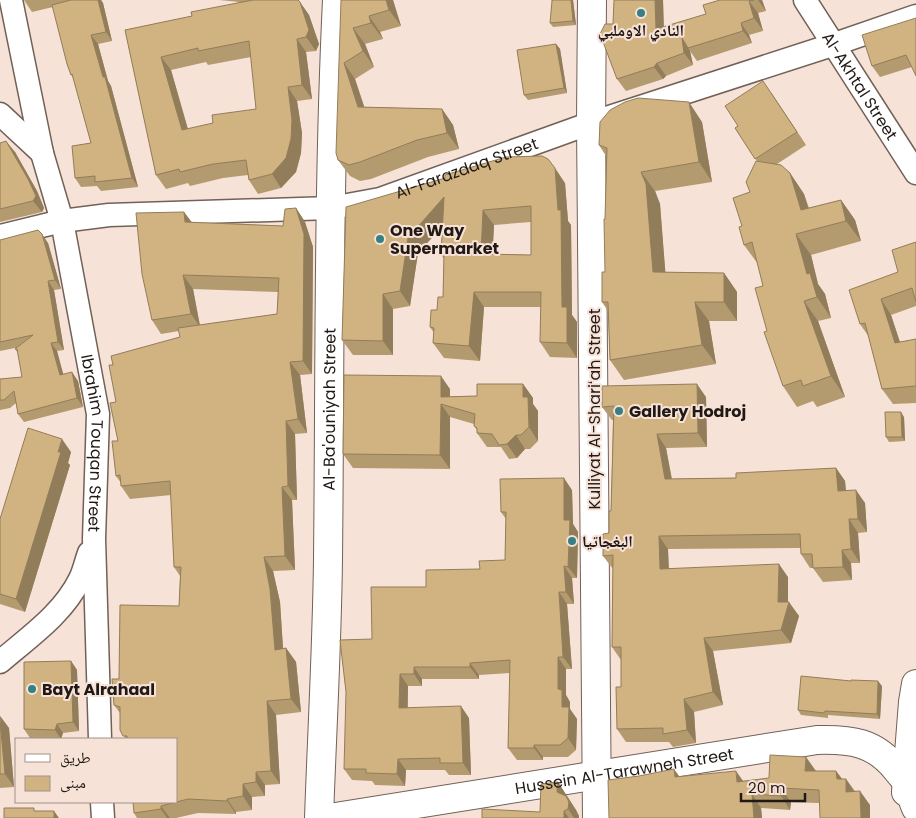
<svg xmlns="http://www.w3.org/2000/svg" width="916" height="818" font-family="Poppins,'Noto Naskh Arabic',sans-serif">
<rect width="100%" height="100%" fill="#f7e2d7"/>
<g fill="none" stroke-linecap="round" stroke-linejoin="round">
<g stroke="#726157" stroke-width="25">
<g id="street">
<path id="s1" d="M11,0l31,153 20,68 36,193 -4,125 6,200"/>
<path id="s2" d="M805,0l111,173"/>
<path d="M0,114l42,39"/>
<path id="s3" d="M0,236l62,-15 47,-6 222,-7 49,-9 211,-76 241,-78 84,-29"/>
<path d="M0,662c29,-25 63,-48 80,-83 4,-8 6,-18 9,-26"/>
<path d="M102,802l1,16"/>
</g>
</g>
<g stroke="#726157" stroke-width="30">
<g id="secondary">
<path d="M592,0l-1,123 6,695"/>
<path d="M906,792l7,-90 3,-18"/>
<path id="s4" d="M319,818c3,-86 8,-173 9,-259 2,-186 0,-373 9,-559"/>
<path id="s5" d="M329,818l488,-78c34,-1 58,2 80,30 3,4 7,8 10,12 4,8 5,18 9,26"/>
</g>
</g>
<use href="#street" stroke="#fff" stroke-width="22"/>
<use href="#secondary" stroke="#fff" stroke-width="28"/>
</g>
<path fill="#b49a6f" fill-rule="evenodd" d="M24,0h77l2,3 9,38 -14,3 10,37 3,5 27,101 -37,4 -4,-5 -16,1 -6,-9 16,-35 -17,-64 -3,-4 -18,-68 -21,5z
M219,0h79l11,15 10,29 -3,7 -10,1 6,47 -15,2 5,32 -1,20 -5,19 -15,16 -23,6 -9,-14 -1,-5 -25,3 -33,8 -2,-3 -22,6 -10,-14 -31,-145 67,-14 48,-14zM251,57l5,52 -43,14 -25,6 -17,-59 35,-8 2,3z
M393,0l8,26 -21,6 3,7 -18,5 9,23 -19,12 9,28 78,2 11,16 6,24 -31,8 -57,22 -11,2 -10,-5 -12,-16 2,-129z
M573,0l3,25 -23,2 -3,-4z
M663,0l1,27 42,-13 14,-14h42l4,11 -8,2 5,18 -14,4 3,8 -55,18 -7,-10 3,14 -27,11 -3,3 -37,12 -9,-12 -4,-55z
M916,18l-4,49 -32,10 -8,-11z
M556,44l4,5 7,44 -39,7 -4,-5z
M772,94l34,51 -29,19 13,9 14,21 5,14 32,-8 14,20 6,21 -50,14 7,29 7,10 6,24 -13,3 27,76 -28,10 -4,-6 -16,6 -14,-21 -16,-55 -4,-45 -5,-22 -14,-19 -2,-19 15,-65 -22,-33z
M702,122l10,60 -57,9 5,13 5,68 59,1 13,19v29h-28l7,43 -92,16 -14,-20 -2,-49 -6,-9 3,-30 1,-116 -7,-11z
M0,143l15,9 22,39 7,17 -2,4 -42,10z
M565,183l3,38 3,4 1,90 5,7v36l-27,-1 -10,-15 1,-35h-57l-4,54 -36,-3 -11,-15 1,-10 -4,-6 13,-30 1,-38 -3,-5 2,-28 -25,27 -8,53 -17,3v46h-40l-11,-15 4,-133zM531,222v33l-39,-1 2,-29z
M296,208l9,14 8,25 -1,127 -12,1 7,58 -12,1 2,66h-5l3,70 -22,1 7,31 3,47 3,-1 10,14 5,50 -25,3 4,69 -15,1v11l-13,1v13l-16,2v2l-38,-1 -22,5h-39l-3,-5 42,-74h-50l-6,-9v-17l-6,-8 5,-26 60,-73 1,-30 -6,-9 -3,-72 -41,4 -9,-13v-3l-5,-7 2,-35 -2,-39 -3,-37 67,-28 -1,-6 -18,3 -9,-14 32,-108 7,10 92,4zM193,289l85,3 -1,22 -77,11z
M0,240l48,3 13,46 -7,1 10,60 -7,1 6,24 15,6 5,26 -59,15 -6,-8 -2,-11 -6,5 -10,2v-31l22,-2 -4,-24 -3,-4v-1l-15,3z
M916,242v64l-25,9 9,27 16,-3v64l-23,1 -11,-15 -13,-52 -9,-13 38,-52z
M523,384l10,14v6l5,7v30l-8,8h-5l-8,9 -8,1 -8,-12h-14l-10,-14v-3l-3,-4v-2l-24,-7v52l-97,-1 -10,-14 107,-65v8l27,-1z
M706,397l1,50 -41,1 6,31 64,-1 100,-10 9,13 1,10 19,12 2,29 -9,1 2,30h-9l1,17 -29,2 -10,-14h-3l-9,-14v-6l-133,1 1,19 119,9v25l11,14 -8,27 -78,8 10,54 -29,7 2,31 -23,4 -4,-5h-43l-9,-13 4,-42v-27l-9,-13 1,-78 -10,-13 6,-23 2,-22 2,-91h-1l-10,-13z
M904,417l1,24 -16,1 -3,-5z
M71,452l-3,11 2,2 -45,147 -25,-8v-85z
M572,490l1,34 5,8 -1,46h-5l2,26h-7l5,65h-6v26l4,7v7l7,10 -1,31 -8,7h-25v3h-26l-9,-12 2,-75 -31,2v4h-57v7h-14v22l61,10 2,57h-22l-4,-5h-39l-1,16 -30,-1 -3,-4 -20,-1 -8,-11 28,-130 54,-52 79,-27 1,-41 -5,-7z
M71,661l6,9 2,61 -16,2 -2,6 -31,-1 -6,-9z
M882,686l-2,33 -52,-4v3l-27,-3 -3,-5z
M0,716l9,12 5,59 -14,1z
M816,771h20l6,8h4l9,12 15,14 -79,-3 -1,8 -29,-2 1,10h-153l71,-41 62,4 27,-3z
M558,782l18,28 3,6v2h-97l58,-6z"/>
<path fill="#927d5a" d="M98,0h3l2,3 9,38 -6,-9z
M386,0h7l8,26 -12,-16z
M571,0h2l3,25 -3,-4z
M655,0h8l1,42 -8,-13z
M758,0h4l4,11z
M749,1l9,12 5,18 -9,-13z
M300,2l9,13 10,29 -3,7 -10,-14z
M369,16l11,16 3,7 -12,-16z
M741,23l8,12 3,8 -9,-12z
M353,28l12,16 9,23 -11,-16z
M91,35l7,9 10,37 3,5 27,101 -6,-9z
M682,38l8,13 3,14 -9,-12z
M297,39l9,13 6,47 -10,-14z
M556,44l4,5 7,44 -3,-5z
M161,57l10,13 21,74 -10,-14z
M344,63l11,16 15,45 -12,-17z
M657,63l9,13 -3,3 -9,-12z
M763,81l9,13 34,51 -9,-13z
M288,87l9,14 5,32 -1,20 -5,19 -15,16 -9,-14z
M689,102l13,20 10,60 -13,-20z
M442,109l11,16 6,24 -12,-16z
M6,141l9,11 22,39 7,17 -2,4 -9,-11z
M555,168l10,15 3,38 3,4 1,90 5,7v36l-10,-15 -5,-36 -4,-97z
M641,172l14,19 5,13 7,88 -14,-20z
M790,173l14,21 11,37 -14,-21z
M444,197l11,15 -37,41 -8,53 -10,-15 8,-53z
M841,200l14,20 6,21 -15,-20z
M296,208l9,14 8,25 -1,127 -9,-13z
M483,210l11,15 -2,44 -11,-15z
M184,212l10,13 -9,-3z
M42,234l6,9 13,46 -6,-9z
M796,234l15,21 7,29 7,10 6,24 -14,-21 -10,-23z
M724,273l13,19v29l-13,-19z
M183,275l10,14 7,38 -9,-13z
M48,281l6,9 10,60 -6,-8z
M474,292l10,15 -4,54 -11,-15z
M383,294l10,15v46l-10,-14z
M881,299l10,16 14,43 -10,-15z
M804,301l14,20 27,76 -14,-21z
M695,302l14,19 7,43 -14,-19z
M51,343l6,8 9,33 -6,-9z
M290,362l10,13 7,58 -9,-14z
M72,372l6,9 5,26 -6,-9z
M441,376l9,13v17l-9,-9z
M523,384l10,14v6l5,7v30l-9,-14 -6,-30z
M697,384l9,13 1,50 -9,-14z
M441,404l9,13v52l-10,-14z
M901,412l3,5 1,24 -3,-4z
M286,421l9,13 2,66 -9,-14z
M657,434l9,14 8,44 -9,-13z
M516,435l9,14 -8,9 -10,-14z
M62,439l9,13 -3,11 2,2 -45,147 -9,-13z
M836,468l9,13 2,23 -9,-13z
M564,478l8,12 1,34 5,8 -1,46 -9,-11 -4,-47z
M282,487l10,13 3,70 -10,-14z
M856,490l9,13 2,29 -9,-13z
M849,519l9,14 2,30 -9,-14z
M659,536l9,13 1,33 -9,-13z
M842,550l9,13 1,17 -9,-13z
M264,557l9,14 7,31 4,61 -9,-13z
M779,564l9,13v31l1,-6 10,14 -8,27 -10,-13 -3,-28z
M564,566l8,12 2,26 -8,-12z
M559,592l8,12 5,65 -9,-12z
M704,638l9,13 10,54 -10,-13z
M286,648l10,14 5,50 -10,-13z
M558,657l8,12v26l4,7v7l7,10 -1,31 -8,-12 -10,-49z
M71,661l6,9 2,61 -6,-9z
M470,663l9,12v4l-9,-12z
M414,667l8,12v7l-8,-12z
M400,674l8,12 -1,33 -8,-11z
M878,681l4,5 -2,33 -3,-5z
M684,699l10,13 2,31 -9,-13z
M267,701l9,14 4,69 -9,-13z
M461,706l8,12 2,57 -8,-12z
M0,716l9,12 5,59 -9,-13z
M57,724l6,9 -2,6 -6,-9z
M534,745l9,12v3l-9,-12z
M806,757l10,14h-11z
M398,759l8,11 -1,16 -8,-12z
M674,769l10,14 -9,-6z
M736,771l10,14 -9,-3z
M836,771l10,13v-5l9,14 1,13 -19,-27z
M256,772l9,13v11l-9,-14z
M558,782l18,28 3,6v2h-5l-17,-26z
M243,784l9,13v13l-9,-14z
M781,788l10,14 -1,8 -9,-14z
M860,791l10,14v13h-9z
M752,794l9,14 1,10h-8z
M227,799l9,13v2l-9,-13z
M161,806l9,12h-3l-6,-9z
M54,811l5,7h-5z
M564,811l5,7h-5z"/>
<path fill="#d1b381" stroke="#927d5a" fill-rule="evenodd" d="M71,0h27l8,32 -15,3 12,42h2l27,101 -37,4v-6l-20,2 -3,-32 19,-3 -19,-69 -1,1 -4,-11 -15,-59z
M253,0h45l2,2 9,28 -3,7 -9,2 5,46 -14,2 4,33 -1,19 -5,19 -14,16 -23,6 -3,-20 -33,4 -33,8 -1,-3 -23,6 -31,-145 67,-14 -1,-4zM249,41l7,68 -44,6 1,8 -31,7 -21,-73 37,-9v3z
M341,0h45l3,10 -20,6 2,7 -18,5 10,23 -19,12 14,44 84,2 5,24 -30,7 -57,22 -11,3 -11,-5 -2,-7z
M552,0h19l2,21 -23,2 2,-22z
M614,0h41l1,29 50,-15 -3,-9 17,-5h34l-5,1 5,17 -13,5 2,8 -55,17 -6,-10 2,15 -27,10 -3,4 -37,12 -17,-45 5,-10h8z
M916,18v58l-10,-21 -34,11 -10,-31z
M556,44l8,44 -40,7 -7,-45z
M763,81l34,51 -42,27 -20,-31 3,-2 -13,-20z
M638,98l51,4 10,60 -58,10 5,12 7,88 71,1v29h-29l7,43 -92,15 -2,-58h-6v-30h3l-1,-53h1l2,-71 -8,-3 1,-23 10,-12 15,-8z
M6,141l22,38 8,17 -3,5 -33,8v-66z
M542,156l6,3 7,9 3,42h3l1,97h5v36l-27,-1 1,-50h-67l-5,54 -36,-3 1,-15 -4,-1 1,-17h6l1,-13h5l1,-43h-3l3,-57 -36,41 -8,53 -17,3v47l-41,-1 4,-133 99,-29v-3l61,-18zM531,206v49l-50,-1 2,-44z
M756,161l25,4 9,8 11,37 40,-10 5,21 -50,13 11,40 3,-1 7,24 -13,4 27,75 -28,10 -2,-6 -18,6 -19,-54 3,-1 -12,-43 8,-2 -11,-44 -8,3 -5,-18 3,-1 -9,-28 17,-6 -4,-10z
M296,208l8,26 -1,127 -13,1 8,57 -12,2 2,65 -6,1 3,69 -21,1 6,32 5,61 11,-2 5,51 -24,2 4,70 -15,1v10l-13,2v12l-16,3v2l-39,-2 -27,7v3l-27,4 -1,-11h43v-63h-49v-3h-4l-3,-6v-23l-6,-2 -2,-26h7l1,-74 59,1 2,-39h-7l-4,-86 -49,5 -1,-11 -4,1 -4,-35h6l-8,-38 6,-1 -7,-37h4l-2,-9 69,-19 -2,-9 99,-14 2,-36 -96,-3 8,39 -39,6 -10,-46 -6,-61 48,-1 1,10 98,4 2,-17z
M38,230l4,4 13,46 -7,1 10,61 -7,1 9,32 12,-3 5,26 -59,16 -4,-23 -10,9h-4v-21l22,-2 -5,-28h-2l18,-14 -33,7v-102z
M916,242v60l-4,-14 -31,11 14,44 21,-4v47l-34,3 -17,-66 -5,1 -11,-34 49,-18 -6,-22z
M344,375l97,1v21l36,-1v-12h46v13h5l1,30 -8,8h-5l-9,9 -8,1 -7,-11 -15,-1v-5l-3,-2 1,-12 -34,-10 -1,51 -97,-1z
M697,384l1,49 -41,1 8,45 71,-1v-5l100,-5 2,23 18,-1 2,29h-9l2,30 -9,1 1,17 -30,1 -1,-14h-11l-1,-20 -141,2 1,33 119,-5 -1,38h11l-8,28 -77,8 9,54 -29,7 3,31 -24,4v-6l-46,1 -1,-42h5v-40h-9l1,-92 -10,1v-22l6,-1v-22h2l3,-105 -12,1v-21z
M885,412h16l1,25h-16z
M28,428l34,11 -4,13h3l-45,147 -16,-5v-75z
M564,478v42h6l-2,47 -4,-1 2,26h-7l4,65h-5v32l4,1v17h7l-1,31 -8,7h-26v3h-26l2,-88 -40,3v4h-56v7h-14l-1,34 62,-2 2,57h-23v-5l-42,1 -1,15 -31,-1v-4h-22l2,-77 -6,-52 32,-1 -1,-52h55v-17l54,-1 -1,-8 26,-1 1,-48h-5l-1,-33z
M71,661l2,61 -16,2 -2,6 -31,-1v-67z
M801,676l50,5v-1l27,1 -1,33 -52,-3 -1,2 -26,-3z
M0,722l5,52h-5z
M770,755l36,2 -1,14h31l1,8h9v13l14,-1 1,27h-41l-1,-28 -38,-2v8l-29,-2 2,24h-145l-1,-38 31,-4 35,-7 1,8 61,-6 1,11 32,-4z
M558,782l-1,10 9,4 3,6 -1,7 -4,2v7h-82v-9l58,3 1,-28z
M4,808h30v3h20v7h-50z"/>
<g fill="#367f83" stroke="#f7e2d7" stroke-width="2">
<circle cx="641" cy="13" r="5"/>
<circle cx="380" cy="239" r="5"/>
<circle cx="619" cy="411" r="5"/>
<circle cx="572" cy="541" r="5"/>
<circle cx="32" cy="689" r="5"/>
</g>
<g text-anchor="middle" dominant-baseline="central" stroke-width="4" stroke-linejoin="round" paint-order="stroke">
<g font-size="16" font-weight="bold" fill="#201915" stroke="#f7e2d7" text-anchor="start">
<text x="641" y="30" text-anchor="middle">النادي الاوملبي</text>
<text x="390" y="230">One Way<tspan x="390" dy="18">Supermarket</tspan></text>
<text x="629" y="411">Gallery Hodroj</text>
<text x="582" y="541">البغجاتيا</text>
<text x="42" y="689">Bayt Alrahaal</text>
</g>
<g font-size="16" fill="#201915" stroke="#f7e2d7">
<text stroke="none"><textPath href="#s2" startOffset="102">Al-Akhtal Street</textPath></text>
<text stroke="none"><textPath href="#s3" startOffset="475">Al-Farazdaq Street</textPath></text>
<text stroke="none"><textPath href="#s4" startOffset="409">Al-Ba'ouniyah Street</textPath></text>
<text transform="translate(594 409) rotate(-90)">Kulliyat Al-Shariʻah Street</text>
<text stroke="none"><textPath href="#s1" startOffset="452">Ibrahim Touqan Street</textPath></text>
<text stroke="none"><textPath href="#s5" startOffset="299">Hussein Al-Tarawneh Street</textPath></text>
</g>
</g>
<rect x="15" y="738" width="162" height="65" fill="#f7e2d7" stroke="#a19289"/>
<rect x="25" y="754" width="25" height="8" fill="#ffffff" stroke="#a19289"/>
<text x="60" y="763" font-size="15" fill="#201915">طريق</text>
<rect x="25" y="776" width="25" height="15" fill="#d1b381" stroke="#a19289"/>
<text x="60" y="788" font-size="15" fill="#201915">مبنى</text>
<path d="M741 793v8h64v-8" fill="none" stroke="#201915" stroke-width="2.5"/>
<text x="748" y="793" font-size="15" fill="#201915" stroke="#f7e2d7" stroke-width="4" paint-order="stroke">20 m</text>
</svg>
